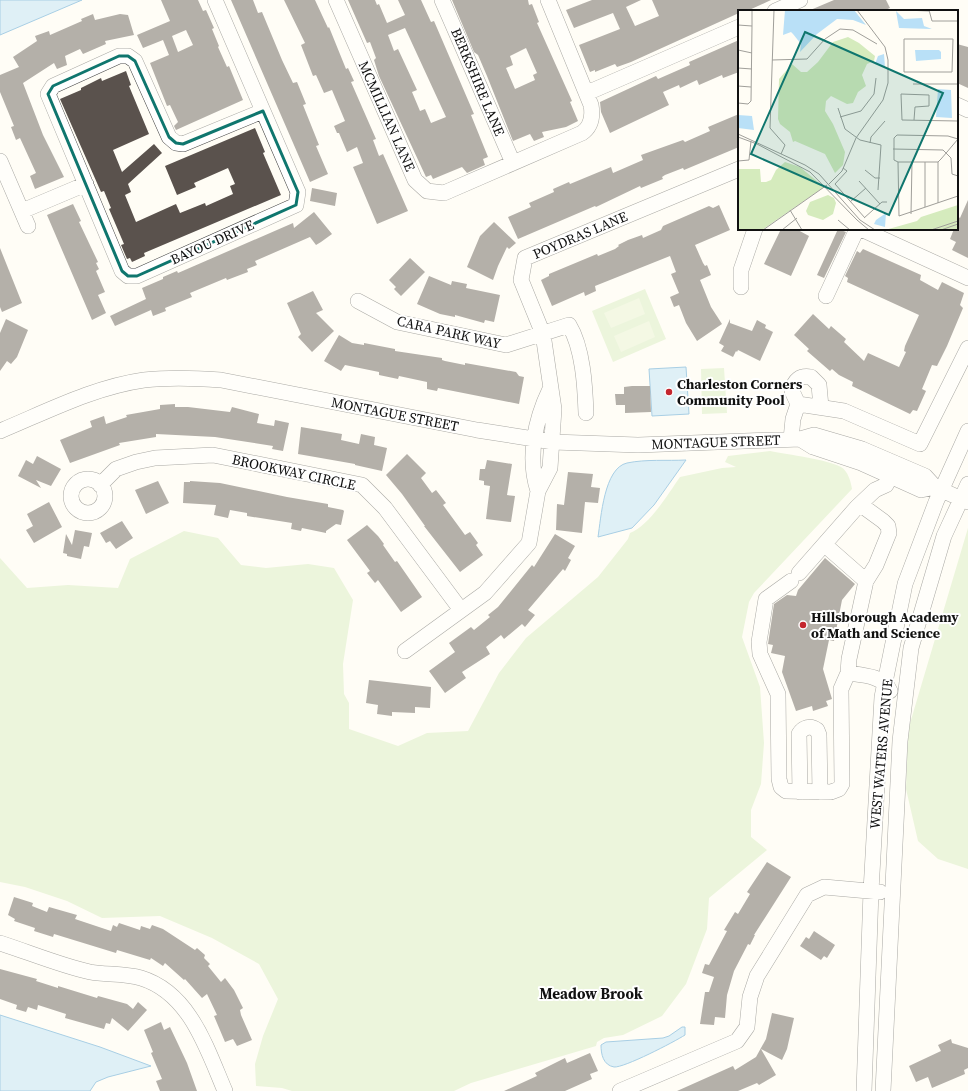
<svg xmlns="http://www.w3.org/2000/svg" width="968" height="1091" font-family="'Source Serif 4',serif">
<rect width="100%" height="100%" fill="#fffdf5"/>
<path fill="#d5ebbd" d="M645,289l21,50 -53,23 -21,-51z
M724,368l3,45 -25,1 -1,-45z
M770,451c19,4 56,8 71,16 7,4 10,15 11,22l-98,104 -5,9 -7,35 18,50 4,56 -3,41 -10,26v27l16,13 -58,48 -2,31 -21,55 -24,32 -39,19 -19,3 -7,4 -1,4 -125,37 -17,8h-162l-10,-3 -26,-2 -1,-22 8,-28 15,-37 -19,-35 -47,-26 -52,-22 -58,2 -35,-17 -42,-14 -25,-5v-324l27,30 41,-3 50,3 12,-29 54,-28 34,7 23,27 25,3 42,-4 26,4 19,32 -10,64 1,30 5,9v26l49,17 29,-13 41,-2 31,-58 27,-35 72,-61 30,-38 2,-6c20,-8 38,-39 50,-56l42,-9 14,-1 -11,-5 3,-6z
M968,528v341l-30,-10 -20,-18 -12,-52 2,-59z"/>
<path fill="#e6f2cf" d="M639,298l6,16 -34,14 -7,-15z
M649,321l6,16 -34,15 -7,-16z"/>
<path fill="#b9e0f7" stroke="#3f96cf" d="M0,0h82l-82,35z
M686,367l3,47 -37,2 -3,-47z
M686,460l-32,45 -22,23 -34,9c3,-19 6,-69 29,-74 19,-4 40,-2 59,-3z
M0,1015l100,32 51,19 -43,11 -12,5 -6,9h-90z
M682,1027h3v8c-11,7 -61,33 -71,32 -11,-2 -13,-13 -13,-22l5,-3 57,-4 6,-2z"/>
<path fill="#5a524d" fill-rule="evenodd" d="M161,0h37l5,11 3,-1 8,18 -2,1 7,17 -1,1 9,20 2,-1 14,34 -67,30 -2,-4 4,-4 -8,-17 -3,1 -17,-43 19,-8 -6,-15 -20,8 -6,-13 33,-14zM186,30l7,15 -15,7 -6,-16z
M231,0h22l5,13 4,-1 20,48 11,23 4,-1 9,22 -3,1 16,40 -3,1 12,28 -18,8z
M284,0h31l13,28 1,-1 17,42 2,-1 6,13 -3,1 25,57 -3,1 6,16 4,-2 25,57 -31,13 -24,-57 10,-4 -6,-16 -10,5 -8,-19h-2l-3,-7 11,-5 -13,-31 -8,3 -8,-18 -3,1 -12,-31 4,-2z
M348,0h27l2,5 2,-1 8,19 18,-8 -7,-15h23l10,22 3,-1 40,93 -3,1 17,42 -5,2 2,6 -18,8 -5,-6 -29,12 -2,-4 -5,2 -47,-101 -5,-16 2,-2 -6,-16 -3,1zM405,28l41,89 -15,6 -6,-14 -5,2 -8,-19 5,-2 -19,-41 -4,2 -6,-16z
M452,0h76l1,5 3,-1 7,18 -2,1 35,78 -2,1 8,19 -12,6 -24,5 2,5 -10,4 -4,-7 -17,7 -26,-65 -9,-21 -4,-3zM526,48l11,25 -4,2 2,5 -20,9 -9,-21 7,-3 -3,-9z
M592,0h49l-15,7 9,19 24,-10 -7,-16h119l-24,11h-8v2l-108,49 -14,5 -2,-3 -20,8v-2l-5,2 -11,-27 41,-16 -7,-16 -39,15 -8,-18z
M834,0h52l4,8 -7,3h-75z
M93,14l2,6 25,-6 8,1 6,20 -29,6 1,3 -23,10 -3,-5 -15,7 2,9 -10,4 -3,-6 -31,20 20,52 21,42 -29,12 -5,-13 6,-3 -16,-35 -4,2 -5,-13 3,-1 -14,-34v-17l19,-8 -6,-10 24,-16 -2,-5 14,-5 1,4 32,-14 -1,-2z
M739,40v32l-16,6 -1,-3 -23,10 -2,-5 -17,8 -1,-3 -16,7 6,13 -59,28 -9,-21 -1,-10 56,-26 2,3 32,-14 -1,-3z
M957,44l11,3v41l-11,-5z
M126,71l5,14 -2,1 20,48 -36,16 9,22 32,-28 8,9 -34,31 3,8 -6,3 11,27 40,-18 4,9 25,-10 1,3 27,-12 -3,-8 5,-2 -7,-16 -34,15 2,4 -19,8 -12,-29 90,-38 10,24 -2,1 18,42 -137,58 1,3 -13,6 -2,-4 -3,1 -6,-14 3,-1 -15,-35 2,-1 -7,-17 -3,1 -41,-93 21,-9v-2l20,-10 1,3z
M739,114v33l-55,23 -1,-2 -18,7 -3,2 1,2 -22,9 -1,-2 -44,21 -1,-1 -77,33 -10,-22 23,-10 -2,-4 25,-11 -1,-3 16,-7 1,2 41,-17 2,6 30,-13 -2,-5 42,-15 2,2 25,-11 -2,-4z
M312,188l25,5 -2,13 -25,-5z
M968,200v58l-16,-8 4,-8 -6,-3 4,-10h3v-13l3,2z
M73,204l8,17 -2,1 19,40 -2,1 3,6 -3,2 9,21 -7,3 8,18 -14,7 -45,-105z
M719,205l11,25 -35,15 8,18 2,3 2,-1 4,10 -11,5 11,27 11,17 -25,17 -11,-18 -7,-18 -5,2 -4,-10 9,-4 -8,-19 5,-2 -6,-16 -75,30 1,5 -11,5 -1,-4 -32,14 -11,-26 8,-4v-2l48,-20 1,2 17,-7 4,-3 -1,-1 10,-5 14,-5 1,3 18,-8 2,-4 46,-20 4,2z
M314,212l18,22 -11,8 -5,3 -6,-8 -55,24 2,4 -10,4 1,3 -21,8 -1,-2 -36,15 2,4 -27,11 1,3 -13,5 -2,-6 -36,16 -5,-10 36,-17 -4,-11 21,-9v-2l14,-6 1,2 115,-50 1,5z
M494,222l22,21 -7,6 -2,-2 -9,19 -5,14 -26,-13 13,-31z
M781,229h15l13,7 -18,40 -27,-12z
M838,229l8,3 -22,46 -7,-3z
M0,248l22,55 -20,9 -2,-5z
M863,249l58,26 -1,5 18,10 4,-8 22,11 -4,12 3,3 -16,38 -10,20 -5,-1 -10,24 4,2 -9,20 -4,-1 -3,4 -58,-28 1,-4 -14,-7 -7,-6 -2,2 -23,-20 2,-2 -15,-14 19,-21 16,15 2,-3 15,13 -2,3 20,19 4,-8 31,14 7,-15 -2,-1 1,-5 14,-31 -72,-33 1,-4 -3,-2 12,-25 3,2z
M410,258l15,14 -24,24 -7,-7 2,-2 -7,-7z
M429,276l22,9 1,-4 15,3 -1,4 34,7 -6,27 -9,-2 -1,3 -29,-8v2l-15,-3 -23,-10z
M313,291l10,19 -7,3 18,18 -22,21 -14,-15 3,-3 -14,-31z
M6,319l22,11 -11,27 -6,7 -4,-3 -7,10v-38z
M730,319v4l22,8 5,-11 9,5 -1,3 8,4 -13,29 -22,-11 -1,2 -1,-1 -3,6 -12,-6 3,-5 -5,-3z
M339,335l13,8 12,2v-2l31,6v2l47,7v2l3,1 20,4v-2l51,9 3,4 5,1 -5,27 -81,-16 -1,3 -10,-2v-7l-28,-6 -1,3 -19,-4v-3l-34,-7 -4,6 -17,-10z
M632,386h18l1,26 -26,1v-8h-9l-1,-11h9v-7z
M175,404v3h13l42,5 2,-5 27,7 -2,9 17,3 1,-6 14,3 -6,28 -11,-2 1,-3 -58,-9 -59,-3v3l-37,6 1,2 -50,18 -10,-23 32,-13 -2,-6 14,-5 2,8 21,-7 -1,-2 34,-6v-4z
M301,427l41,7 -1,6 18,4 2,-10 14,3 -1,8 13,3 -5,23 -27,-6v-1l-57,-10z
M407,454l19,19 -5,5 11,15 4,-3 10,13 -3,2 22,30 5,-3 8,11 -2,2 7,10 -23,17 -36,-46h1l-23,-32 -16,-19z
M37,456l24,13 -10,17 -15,-6 5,8 -23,-12 8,-16 7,4z
M487,460l25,4 -5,31 8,1 -4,26 -25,-3 4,-33 -6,-1v-4l-5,-1 1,-11h5z
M568,472l25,2 -2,13 9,1 -2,15 -13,-1 -3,31 -26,-3 1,-26 7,1z
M158,481l11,22 -23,11 -11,-24z
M190,481l30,2 67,14 41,7v3l15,3 1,1 -3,14 -5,-1 -10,7v2l-24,-5 -1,3 -10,-2 1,-6 -45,-7v-3l-17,-3 -2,8 -14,-3 2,-10 -33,-2 1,-21h6z
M49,502l13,25 -28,16 -8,-13 7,-4 -6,-12z
M122,521l11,17 -17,11 -6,-8 -4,2 -6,-10z
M367,525l11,11 6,8 -1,1 12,17 2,-1 25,36 -21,15 -23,-32 -3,3 -8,-10 3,-2 -23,-31z
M75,530l17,3 -3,14 -5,-1 -3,13 -14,-3v-2l-4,-1 3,-19 6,11z
M555,534l20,12 -7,12 3,2 -6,11 -2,-2 -35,41 7,5 -10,12 -3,-3 -18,15 -3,-4 -15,12 4,7 -28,18 4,6 -21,15 -16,-22 26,-19 -6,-9 22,-16 3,3 16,-13 -2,-2 10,-8 34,-42 2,2z
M825,558l30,26 -13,16 -8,41 -5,-1 -6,29 9,30 -6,2 2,5 -15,5 -1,-5 -16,5 -14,-39 3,-16 -14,-3 2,-8 -5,-1 6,-40 13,-9 9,1 2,-6z
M369,680l62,7 -1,21 -15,-1v6l-23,-1v4l-15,-2 1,-9 -12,-2z
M767,862l24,15 -37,58h1l-5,10 -2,-1 -14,27 -7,24 -2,23 -10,-1 -1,8 -14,-1 5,-32h4l5,-15 -12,-4 3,-9 4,1 18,-34 -3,-1 11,-18 3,2 12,-20 -3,-2z
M14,897l19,6 -1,3 15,6 2,-5 28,8 -2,4 36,12 2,-6 4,2 2,-4 21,7 1,-4 9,3 2,-4 11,4 32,21 2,-2 8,7 -1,3 6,6 -2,2 13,16 4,-4 9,12 9,18 -3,2 1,5 11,25 -15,6 -4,-7 -8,3 -11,-26 3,-1 -10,-21 -5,4 -17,-19 -1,1 -19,-17 -2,3 -12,-8 -1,2 -33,-10 -1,3 -62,-19 -1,3 -19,-6 1,-3 -21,-7 1,-2 -7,-4z
M814,931l21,14 -8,13 -3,-2 -3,4 -21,-14 6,-9 3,2z
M0,969l37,10 -1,2 22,7v-2l39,12 1,-2 29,8 6,5 5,-7 9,8 -19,21 -16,-13 -2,6 -4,-1 -2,6 -39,-11 1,-4 -28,-9 -1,5 -9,-3 -2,5 -10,-3 1,-4 -17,-6z
M772,1013l22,5 -7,31 -5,11 -21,-11 15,26 -17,10 -2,-2 -19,8h-61l56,-25 2,4 21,-13 10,-18z
M161,1022l3,8 6,-3 17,36 10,28h-37l-4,-10 6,-2 -11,-26 2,-1 -9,-22z
M951,1039l1,4 16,5v20l-4,2 1,4 -33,14 -4,-11 -12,5 -7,-16 32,-15 -3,-6z
M590,1053l8,18 -8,3 2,5 -27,12h-61l33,-15 -2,-3 30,-15 2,5z"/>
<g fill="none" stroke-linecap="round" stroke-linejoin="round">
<g stroke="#444" stroke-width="16">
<path id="minor" d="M215,0l83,192 -2,13 -159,71h-9l-6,-5 -74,-177 5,-8 66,-30h9l7,5 34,76 7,6 7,1 80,-33
M336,0l79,180 12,11 17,2 138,-60c10,-7 11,-17 9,-28l-43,-105
M442,0l71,163
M775,11l25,-11
M587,93l152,-66
M957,105l11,5
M0,161l28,65
M22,211l64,-27
M861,229l107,49
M741,287v-17l14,-41
M826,296l31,-67
M358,301l39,21 109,23 63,-20c14,23 16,61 17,88
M798,404l46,7 76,33 48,-96
M798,404l-6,-13c2,-11 8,-16 19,-14l8,8 2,22
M0,431c46,-19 94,-44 144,-51 26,-3 51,-2 77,0l256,50 76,12 85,3 162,-6 14,-4 48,14 63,27 10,11 33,15
M791,439l2,-20 5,-15
M800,439l13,8 48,16 60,27 14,-3
M71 496a17 17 0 1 1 34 0a17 17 0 1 1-34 0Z
M100,485l16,-16 20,-7 19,-4 58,-3 149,30 23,23 76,102
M538,491c-11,-33 -3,-71 12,-102
M825,545l41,36
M799,573l58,-66 18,-17 11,-5 5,-9
M791,581l-25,18 -7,43 1,12 18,40 1,85 2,8 5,4 45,1 8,-3 3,-5 -1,-95 7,-16 1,-14 17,-78 10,-16 13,-32 -1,-7 -5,-5 -22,-16
M405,651l80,-58 44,-50 9,-52 12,-23 4,-59 -11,-75 -22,-54 4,-22 214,-89
M848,673c15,2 36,3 42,18
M800,792l-1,-58c4,-7 12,-9 18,-4l2,5 1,57
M0,943c28,9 62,23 90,29 16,3 34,1 51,6 49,15 66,71 84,113
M620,1091l117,-50 10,-14 3,-30 7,-21 50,-81 17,-8 56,5
M864,1091l7,-200 11,-194 23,-113 31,-82 32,-71
M883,1091l17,-350 11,-93 33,-112 24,-52"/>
</g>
<use href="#minor" stroke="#fff" stroke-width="15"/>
</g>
<path d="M0 0H968V1091H0ZM119,56h9l7,5 34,76 7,6 7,1 80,-33 35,81 -2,13 -159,71h-9l-6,-5 -74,-177 5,-8z" fill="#fffdf5" fill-opacity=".55" fill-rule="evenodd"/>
<path fill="none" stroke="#0f766e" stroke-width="3" stroke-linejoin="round" d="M119,56h9l7,5 34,76 7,6 7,1 80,-33 35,81 -2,13 -159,71h-9l-6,-5 -74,-177 5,-8z"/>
<g fill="#c4262e" stroke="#fff" stroke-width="1.5">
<circle cx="669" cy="392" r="4"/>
<circle cx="803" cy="625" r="4"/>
</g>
<g text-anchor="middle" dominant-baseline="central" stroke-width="4" stroke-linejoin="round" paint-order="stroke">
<g font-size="14" fill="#111" stroke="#fff">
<text transform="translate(478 82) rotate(67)">BERKSHIRE LANE</text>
<text transform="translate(387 116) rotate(66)">MCMILLIAN LANE</text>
<text transform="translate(580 235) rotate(-23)">POYDRAS LANE</text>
<text transform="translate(212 242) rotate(-24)">BAYOU DRIVE</text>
<text transform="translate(449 332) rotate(13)">CARA PARK WAY</text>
<text transform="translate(395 414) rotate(11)">MONTAGUE STREET</text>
<text transform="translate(716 442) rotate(-2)">MONTAGUE STREET</text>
<text transform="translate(294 472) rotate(12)">BROOKWAY CIRCLE</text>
<text transform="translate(881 754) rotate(-85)">WEST WATERS AVENUE</text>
</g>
<g font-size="14" font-weight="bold" fill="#111" stroke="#fff" text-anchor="start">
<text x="677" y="384">Charleston Corners<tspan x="677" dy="16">Community Pool</tspan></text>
<text x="811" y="617">Hillsborough Academy<tspan x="811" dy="16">of Math and Science</tspan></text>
</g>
<g font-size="15" font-weight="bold" fill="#111" stroke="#fff">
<text x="591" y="993">Meadow Brook</text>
</g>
</g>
<g transform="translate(738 10)">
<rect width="220" height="220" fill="#fffdf5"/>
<path d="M110,27l11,6 16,13 -1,5 -7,3 -5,11 4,11 -8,6 -5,11 -6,1 -16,-8 -5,5 -1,10 8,13 12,28 -2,13 -8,8 -10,-19 -30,-13 -2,1 -3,-10 -10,-8 -2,-5 1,-40 13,-15 9,8h6l11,-10 15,-20zM47,152l15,5 24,20 -62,43h-24v-61h22l1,13h5l5,-2 5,-10zM90,185l6,3 2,5 -3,11 -10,6 -15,-5 -2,-4 4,-9zM220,195v25h-73l32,-9 4,-4z" fill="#d5ebbd"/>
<path d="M47,0h69l12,15 -13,-5 -16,-1 -20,15 -17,18 1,-8 -8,-10 -2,-2 -8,3zM158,1l8,8 18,-1 2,8 8,3 -33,-1zM177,40h24l2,2v7l-25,2zM146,44l1,13 -10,-3 3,-8zM200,79l13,1 1,28 -16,-1zM0,105l14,1 2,14 -16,-2zM148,203l-1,14 -11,-3 2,-4z" fill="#b9e0f7"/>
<path fill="none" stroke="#a09f9a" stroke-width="1" d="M36,0l-4,118 15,17 -4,9M167,0l24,1M191,0l3,11h26M0,15l14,1v-16M166,29h49l-1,33h-48zM0,40l14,3M34,50l35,-1 18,-20 15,-10 13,1 24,14M0,58l14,1M175,74h45M0,76l13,1M0,93l10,1 3,-3 1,-75M100,98l7,21 15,11 21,5 -3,45M102,107l21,-6 13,-17 2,-16M176,110l1,-13 14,-1v-11l-28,-1 1,26 56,1M0,124l67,31 14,9 41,46 15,10M0,127l19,7 53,28 47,48 12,10M220,129l-10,-3 -51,-1 -3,3v22l4,2h40l3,-3 6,-7 11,-13M132,133l1,-6 14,-16M155,139l50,1 8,8 1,16 6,2M0,151l11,-1 2,-19M160,152l1,54 59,-20M200,152v41M105,158l4,3 -12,13 30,34M127,160l10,8h5M121,171l21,23M91,174l13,-13 14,-33 27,-38 5,-17v-23l-3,-13 -28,-37M112,192l16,-14M187,197v-45M52,200l12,20M173,204l1,-52M126,208l18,-16h5M100,210l12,10M25,220l64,-45M44,220l15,-12M193,220l27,-9M203,220l17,-6"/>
<path fill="#0f766e" fill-opacity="0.15" stroke="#0f766e" stroke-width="2" d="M67,22l138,61 -54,122 -138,-61z"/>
<rect width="220" height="220" fill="none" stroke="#111" stroke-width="2"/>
</g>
</svg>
